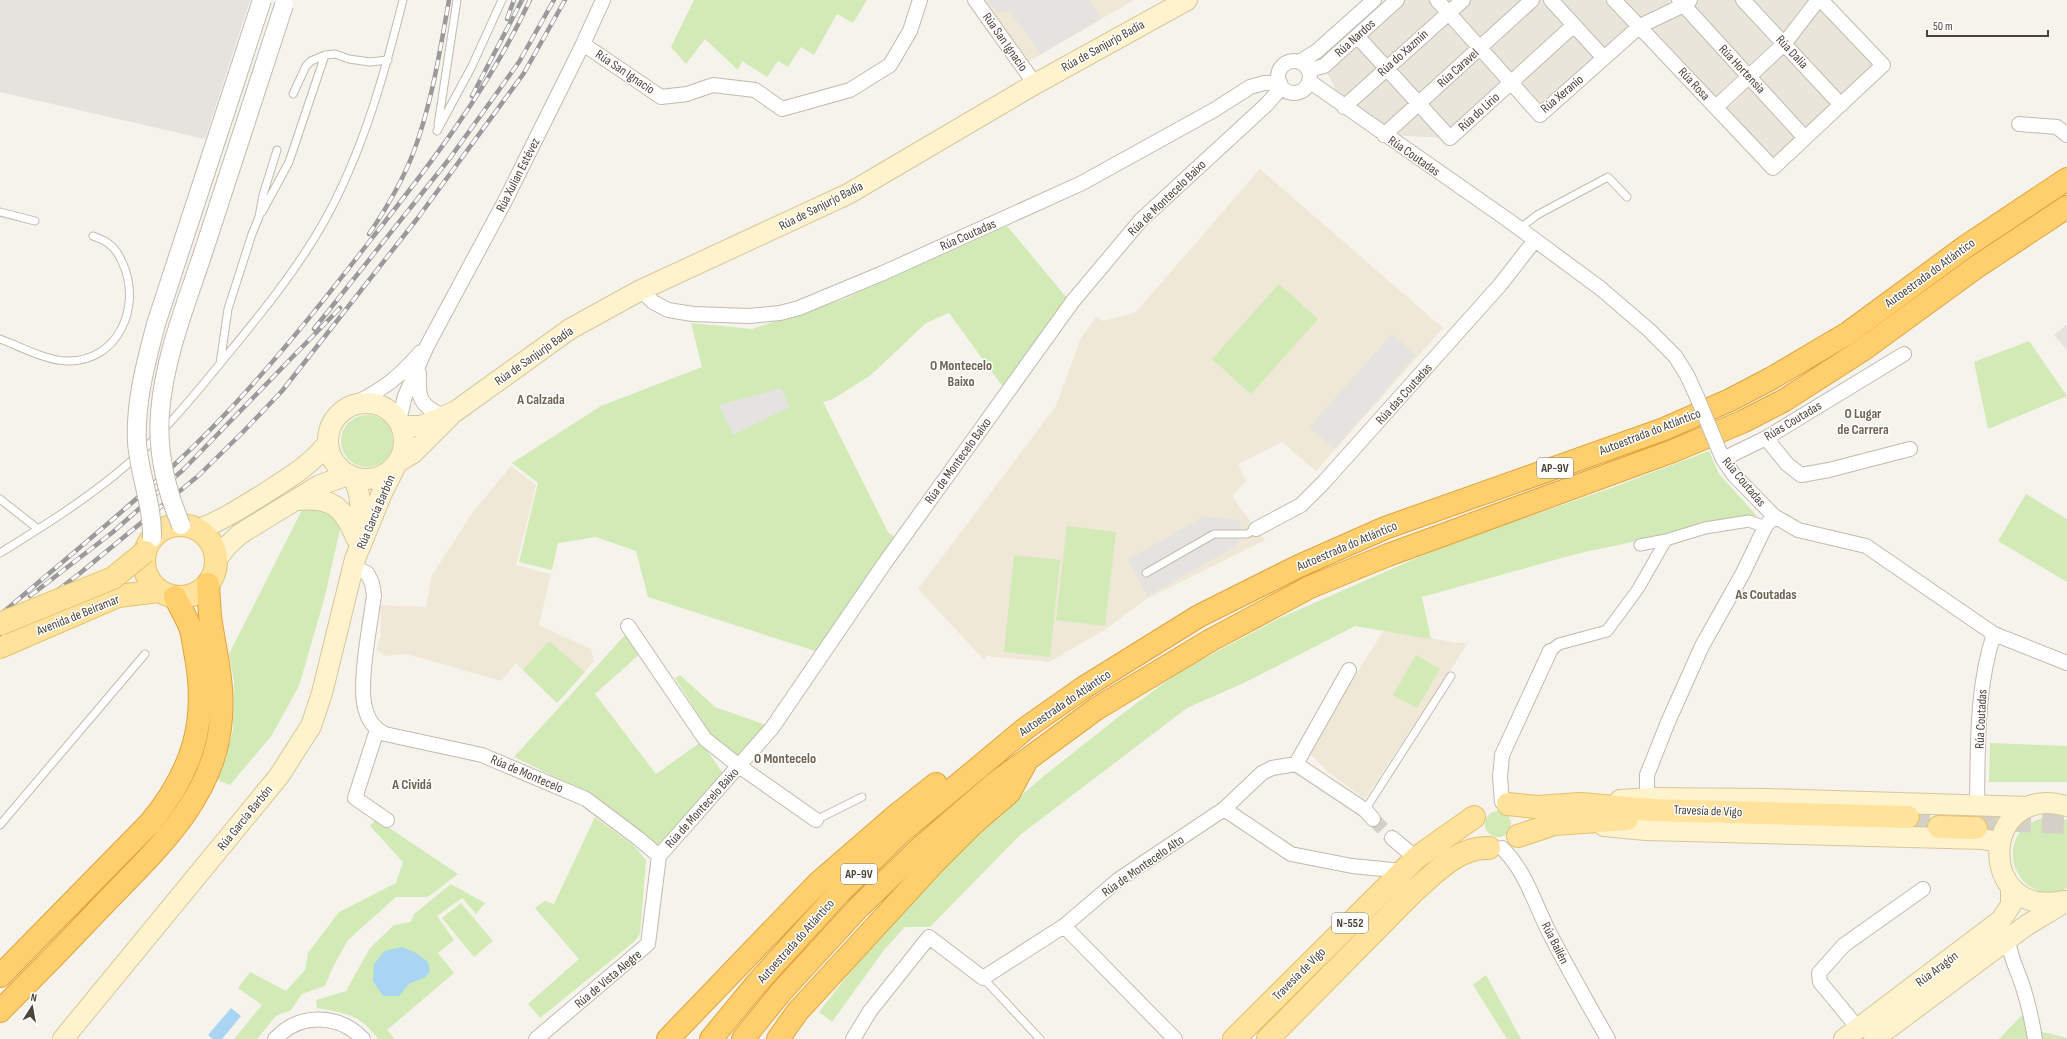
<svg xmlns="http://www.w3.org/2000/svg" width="2067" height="1039" font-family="'Sofia Sans Condensed',sans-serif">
<rect width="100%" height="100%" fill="#f6f3ec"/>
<path fill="#eae5da" d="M1401,0h422l60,65 -110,103 -133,-142 -100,89 -29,-33 -61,56 -66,-3 -40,-28 -20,-41z"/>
<path fill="#e6e2dd" d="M0,0h250l-45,139 -205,-47z"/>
<path fill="#efe8d6" d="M980,0h154l-108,63z
M1260,169l183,159 -127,143 -34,-29 -44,22 8,17 -13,14 2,6 30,39 -119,59 -40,30 -57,33 -63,-6 -2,4 -66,-71 138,-183 24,-66 16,-23 7,4 33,-9z
M511,466l25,19 -20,80 35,9 -12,51 52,24 3,12 -37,42 -41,-40 -15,18 -94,-27 -21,2 -10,-6 5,-15 -1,-30 46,2 6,-32 41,-63z
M1384,630l73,13 11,-1 -52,85 -3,-1 -48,73 -36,-26 -21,-21z"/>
<path fill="#d2eab5" d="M694,0h173l-14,23 -16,-9 -23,41 -13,-8 -13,20 -10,-6 -11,16 -25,-16 -4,9 -33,-31 -19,25 -15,-17z
M1007,226l60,72 -64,89 -54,-74 -23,10 -55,52 -38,24 -10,3 65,130 8,6 -78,114 -170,-55 -12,-46 -40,-14 -38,6 -6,27 -33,-8 19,-79 -26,-20 89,-57 101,-39 -11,-44 61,6 92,-30z
M1279,284l39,35 -67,75 -39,-35z
M2029,341l38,55 -79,33 -14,-67z
M341 441a26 26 0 1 1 52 0a26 26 0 1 1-52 0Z
M1709,451l10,23 38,42 -177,37 -158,44 9,42 -76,-13 -111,57 -57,25 -167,127 -90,92h-25l-21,23 -52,72 -13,-10 39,-50 109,-120 78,-67 81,-64 56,-41 98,-52 164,-72 170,-59z
M2026,494l41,25v63l-69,-41z
M322,505l19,20 -16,71 -26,90 -27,49 -42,50 -12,-5 15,-50 1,-48 -5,-28 75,-148z
M1067,526l49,6 -11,94 -49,-6z
M1014,555l46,5 -10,97 -46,-5z
M626,634l15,19 -46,41 61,80 45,-32 24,34 -66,71 -71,-54 -74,-36z
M549,641l36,31 -28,31 -34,-33z
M1416,655l24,14 -23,39 -24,-13z
M680,675l35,32 51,18 -27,33 -26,-20 -38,-60z
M1990,743l77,3v36h-78z
M1986,811l21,1 -12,19 -8,2z
M1485 824a13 13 0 1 1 26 0a13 13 0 1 1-26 0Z
M2050,816l17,4v68c-50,24 -84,-59 -17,-72z
M595,817l40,30 11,13 -6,74 -5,7 -95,77 -12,-14 51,-45 -44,-51 10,-7 9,3z
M376,819l82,55 -30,23h-32l-48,43 -15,27 -8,19 -23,8 -11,16 -15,6 -19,23h-23l28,-34 -24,-17 12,-16 36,19 19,-21 3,-17 31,-41 57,-29 7,-21 -33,-36z
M451,884l34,19 -9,11 -14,-16 -25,18 17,24 -16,13 16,20 -67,57 8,9h-17c-18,-25 -33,-26 -61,-31l-1,-8 30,-9 24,-43 24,-23 17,-3 3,-8z
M461,903l32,38 -19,16 -32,-39z
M1486,975l35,64h-14l-34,-54z
M2024,1013l4,26h-29z
M2039,1031l28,7v1h-27z"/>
<path fill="#e5e3e0" d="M987,0h103l11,19 -60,35 -31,-42h-13z
M2066,325l1,1v24l-13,-15z
M1392,334l24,21 -82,94 -25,-22z
M781,388l9,19 -57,28 -14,-30z
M1205,516l36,4 -3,25 -90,51 -21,-36z"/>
<path fill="#a9d4f2" d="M402,947l14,6 12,9 2,10 -6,6 -14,5 -11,13h-16l-10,-15 1,-17 11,-13z
M231,1008l10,8 -19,23h-9l-5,-4z"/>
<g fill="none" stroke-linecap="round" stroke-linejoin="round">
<path stroke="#d4d0c8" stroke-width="14" stroke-dasharray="14 7" stroke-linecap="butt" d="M1373,819l19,19"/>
<path stroke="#d4d0c8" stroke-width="22" stroke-dasharray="22 11" stroke-linecap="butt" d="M1908,817l32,1
M1976,819l91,4"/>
<g stroke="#c2bbae" stroke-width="9">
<path id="service" d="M293,94l13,-28 5,-5 14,-6 10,-1 14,5 21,3 18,-2
M438,125l19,-125
M437,131l35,-65 30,-66
M0,212l35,9
M262,212l27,-50 36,-107
M1519,229l18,-14 71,-38 19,20
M0,339c19,7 47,22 67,22 51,1 75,-54 56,-97 -3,-7 -8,-16 -14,-20 -4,-4 -11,-6 -16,-8
M220,364l8,-55 24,-75 7,-17 4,-22 14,-45
M0,499l38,30
M0,553c42,-26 84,-52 122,-84 38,-32 70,-71 101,-109 37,-45 74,-90 102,-140 38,-69 59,-144 78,-220
M1146,573l68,-39h33l9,-5
M1365,810l86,-134
M816,820l46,-23
M0,825l145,-171
M983,978l57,61"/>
</g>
<g stroke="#c2bbae" stroke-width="13">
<path id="pedestrian" d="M1640,545l26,-5
M1550,651l9,-7 48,-13 31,-42 28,-49 39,-12 44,-7 16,6"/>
</g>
<g stroke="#c2bbae" stroke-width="16">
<path id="minor" d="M975,0l60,84
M1437,0l103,115 100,-89 44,-21 6,-5
M1551,0l53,58
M1614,0l159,168 110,-103 -62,-65
M1679,0l126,138
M1743,0l98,105
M1357,36l93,102 124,-113
M583,44l78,53 26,-3 26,-9 42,5 27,19 68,-19 40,-25 20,-34 10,-31
M1278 77a16 16 0 1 1 32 0a16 16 0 1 1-32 0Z
M1299,62l18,-11 57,-51
M1309,70l15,-4 73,-66
M1309,81l199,139 92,68 49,42 26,26 12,19 10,22
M1344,107l119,-107
M1716,107l68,-63 34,-44
M2019,124l38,3 10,8
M1384,135l148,-135
M641,290l12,12 15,8 25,4 56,2 31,-3 19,-5 84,-35 199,-90 132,-73 36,-23 14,-4h16
M419,373c-1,25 0,32 24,43
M354,404c31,-16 44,-26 67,-52
M399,420l6,-24 22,-50 78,-145 78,-157 20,-44
M1766,438l21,26 14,11 28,-5 81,-21
M1719,450l4,9 11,16 40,41 24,14 68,16 128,88 73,29
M1723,459l43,-21 138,-84
M1256,529l45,-24 23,-23 176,-197 35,-45
M353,567l14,6 5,10 2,12c-3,26 -17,93 -8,116 3,11 9,18 19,23l97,21 104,44 53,40 20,17
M628,626l77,113 34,27 77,54
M377,730l-22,68 32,22
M1296,764l53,-94
M1651,798l-4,-6v-17l21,-53 34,-76 41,-73 22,-46 9,-11
M1502,802l-2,-25 2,-22 48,-104
M1977,805c1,-56 -1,-118 17,-171
M1224,809l38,-36 10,-5 24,-4 69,46 8,9
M1392,838l24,20
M1502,848c24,23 33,57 48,86 18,35 38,70 58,105
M659,856l113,-128 112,-164 189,-263 68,-81 125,-115 16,-18
M1064,926l111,113
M2008,939c2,18 8,28 14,45 6,18 10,36 13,55
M1858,1028l-38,-46 -1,-9 25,-28 79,-56
M275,1039c25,-27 64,-25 88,0
M536,1039l112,-95 11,-88
M853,1039l17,-28 59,-74 54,41 81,-52 54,-46 106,-71 67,45 61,12 51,5"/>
</g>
<g stroke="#d6c79b" stroke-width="22">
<path id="secondary" d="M328 441a38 38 0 1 1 76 0a38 38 0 1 1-76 0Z
M402,426h19l35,-15 114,-82 71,-39 207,-96 187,-110 152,-84
M398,462l15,-9 37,-37
M353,477c10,20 8,37 4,58
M297,500c35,-3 46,6 59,38
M197,530c24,-9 44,-22 65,-35 25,-16 48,-29 66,-52
M216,560l11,-14 13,-12 80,-49 28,-10
M1620,800l31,-2 116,1 261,8
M1604,826l42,4 337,9 10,2 6,4
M2063,901c-87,19 -84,-119 4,-95
M63,1039l216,-263 32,-50 11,-33 33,-134 27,-66 14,-28
M1844,1039l157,-119 10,-15v-18
M1874,1039l153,-114 40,-24"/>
</g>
<g stroke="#e6c16a" stroke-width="24">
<path id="primary" d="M144 561a36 36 0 1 1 72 0a36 36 0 1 1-72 0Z
M0,647l118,-51 41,-5
M1508,804l29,3 43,-3 72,6 256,7
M1939,827l37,1
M1518,836l36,-12 73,-5
M1234,1039l182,-181 58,-41
M1268,1039l145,-147c22,-19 46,-46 76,-44"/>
</g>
<g stroke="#e0a43c" stroke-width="24">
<path id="motorway" d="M0,976l150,-153c42,-51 58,-100 46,-166 -2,-10 -3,-21 -6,-30 -4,-10 -10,-20 -15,-30
M0,1011c35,-35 70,-71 104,-107 48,-50 107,-102 116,-176 5,-39 -3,-67 -9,-105 -2,-13 -2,-26 -3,-39
M668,1039l150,-156 75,-65 43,-34
M711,1039l47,-57 80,-88 62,-61 126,-105 57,-40 116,-72 100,-50 86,-38 279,-99 66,-29 42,-22 76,-45 117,-86 102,-68
M743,1039l38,-47 77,-84 61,-59 75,-65 102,-75 115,-69 99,-53 78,-32 285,-104 69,-29 41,-21 78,-50 114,-83 92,-61
M778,1039l20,-28 136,-148 39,-39 36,-31 16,-29"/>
</g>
<use href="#service" stroke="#fff" stroke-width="7"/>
<use href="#pedestrian" stroke="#fff" stroke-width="11"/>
<use href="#minor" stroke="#fff" stroke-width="14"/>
<use href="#secondary" stroke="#fff3cd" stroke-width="20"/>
<use href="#primary" stroke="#ffe39c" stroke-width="22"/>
<use href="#motorway" stroke="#ffcf6e" stroke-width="22"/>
<g stroke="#9a9a9a" stroke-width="4.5">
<path id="rail" d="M507,19l7,-19
M472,96l50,-96
M369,234c17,-25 34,-54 45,-83 18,-49 26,-100 35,-151
M314,329l136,-171 69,-96 35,-62
M30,596l83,-64 71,-63 156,-161
M0,615c58,-50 118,-98 174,-150 72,-67 135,-145 195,-223 60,-76 120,-153 161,-242
M0,634l79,-60 119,-98 44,-43 40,-42 135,-172 107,-146 41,-73"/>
</g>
<use href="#rail" stroke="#fff" stroke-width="3" stroke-dasharray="9" stroke-linecap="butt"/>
<g stroke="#c2bbae" stroke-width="16" stroke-linecap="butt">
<path id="minor-bridge" d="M1697,397l22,53"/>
</g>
<g stroke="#c2bbae" stroke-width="20" stroke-linecap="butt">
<path id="tertiary-bridge" d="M181,525c-15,-35 -24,-73 -21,-112 4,-55 26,-109 43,-160 27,-83 54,-166 81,-248
M152,538c1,-33 -13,-64 -15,-96 -2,-40 9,-80 19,-118l106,-324"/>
</g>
<g stroke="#e6c16a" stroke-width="24" stroke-linecap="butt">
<path id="primary-bridge" d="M0,624l113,-46 32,-26"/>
</g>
<use href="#minor-bridge" stroke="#fff" stroke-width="14"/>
<use href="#tertiary-bridge" stroke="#fff" stroke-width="18"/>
<use href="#primary-bridge" stroke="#ffe39c" stroke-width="22"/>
</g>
<g text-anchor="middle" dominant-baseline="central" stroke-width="3" stroke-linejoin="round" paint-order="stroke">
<g fill="#fff" stroke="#817c74" stroke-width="1">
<rect x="1537" y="458" width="36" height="20" rx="3"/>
<rect x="841" y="864" width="36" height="20" rx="3"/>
<rect x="1332" y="913" width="36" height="20" rx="3"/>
</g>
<g font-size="12" font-weight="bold" fill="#4b4439">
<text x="1555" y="468">AP-9V</text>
<text x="859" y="874">AP-9V</text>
<text x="1350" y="923">N-552</text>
</g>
<g font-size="13" fill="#4b4439" stroke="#fff">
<text transform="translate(1355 38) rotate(-42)">Rúa Nardos</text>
<text transform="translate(1005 42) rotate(55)">Rúa San Ignacio</text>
<text transform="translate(1103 46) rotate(-29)">Rúa de Sanjurjo Badía</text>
<text transform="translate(1792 52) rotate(47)">Rúa Dalia</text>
<text transform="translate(1403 53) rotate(-42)">Rúa do Xazmín</text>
<text transform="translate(1458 68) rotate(-42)">Rúa Caravel</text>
<text transform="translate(1742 69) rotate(47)">Rúa Hortensia</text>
<text transform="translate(625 72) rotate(34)">Rúa San Ignacio</text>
<text transform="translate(1694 84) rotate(47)">Rúa Rosa</text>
<text transform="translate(1562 94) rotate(-40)">Rúa Xeranio</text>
<text transform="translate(1479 112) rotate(-42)">Rúa do Lirio</text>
<text transform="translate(1414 156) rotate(35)">Rúa Coutadas</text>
<text transform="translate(518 175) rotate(-63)">Rúa Xulian Estévez</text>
<text transform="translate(1167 198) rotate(-44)">Rúa de Montecelo Baixo</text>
<text transform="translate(821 206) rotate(-27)">Rúa de Sanjurjo Badía</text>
<text transform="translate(968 235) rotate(-24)">Rúa Coutadas</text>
<text transform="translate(1930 273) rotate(-36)">Autoestrada do Atlántico</text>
<text transform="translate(534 356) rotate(-35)">Rúa de Sanjurjo Badía</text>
<text transform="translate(1404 394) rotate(-48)">Rúa das Coutadas</text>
<text transform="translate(1793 421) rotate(-31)">Rúas Coutadas</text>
<text transform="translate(1650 432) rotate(-21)">Autoestrada do Atlántico</text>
<text transform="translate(958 461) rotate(-54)">Rúa de Montecelo Baixo</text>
<text transform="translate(1744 482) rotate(50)">Rúa Coutadas</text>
<text transform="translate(376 512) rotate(-67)">Rúa García Barbón</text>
<text transform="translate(1347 546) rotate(-23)">Autoestrada do Atlántico</text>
<text transform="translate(78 615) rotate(-22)">Avenida de Beiramar</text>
<text transform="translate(1065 703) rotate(-34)">Autoestrada do Atlántico</text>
<text transform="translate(1981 719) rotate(-87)">Rúa Coutadas</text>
<text transform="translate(527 774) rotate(23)">Rúa de Montecelo</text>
<text transform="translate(702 808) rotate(-48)">Rúa de Montecelo Baixo</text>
<text transform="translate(1708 811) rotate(2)">Travesía de Vigo</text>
<text transform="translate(245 818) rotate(-51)">Rúa García Barbón</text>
<text transform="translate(1143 866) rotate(-35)">Rúa de Montecelo Alto</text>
<text transform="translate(796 941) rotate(-48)">Autoestrada do Atlántico</text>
<text transform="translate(1555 943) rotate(63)">Rúa Bailén</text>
<text transform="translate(1937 969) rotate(-37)">Rúa Aragón</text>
<text transform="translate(1299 974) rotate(-45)">Travesía de Vigo</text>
<text transform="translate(608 979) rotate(-40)">Rúa de Vista Alegre</text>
</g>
<g font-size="14" font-weight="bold" fill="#6e6250" stroke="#fff">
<text x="961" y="365">O Montecelo<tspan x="961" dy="16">Baixo</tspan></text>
<text x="541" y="399">A Calzada</text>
<text x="1863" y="413">O Lugar<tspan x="1863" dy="16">de Carrera</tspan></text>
<text x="1766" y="594">As Coutadas</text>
<text x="785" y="758">O Montecelo</text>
<text x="412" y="784">A Cividá</text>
</g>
</g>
<g transform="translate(32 1007) rotate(11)" stroke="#ffffff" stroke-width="3" paint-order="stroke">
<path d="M0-3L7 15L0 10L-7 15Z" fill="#4b4439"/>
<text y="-6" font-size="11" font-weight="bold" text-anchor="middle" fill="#4b4439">N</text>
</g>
<path d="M1927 30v6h121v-6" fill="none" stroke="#4b4439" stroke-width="2"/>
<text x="1933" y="30" font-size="12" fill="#4b4439" stroke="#ffffff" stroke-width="3" paint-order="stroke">50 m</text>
</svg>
